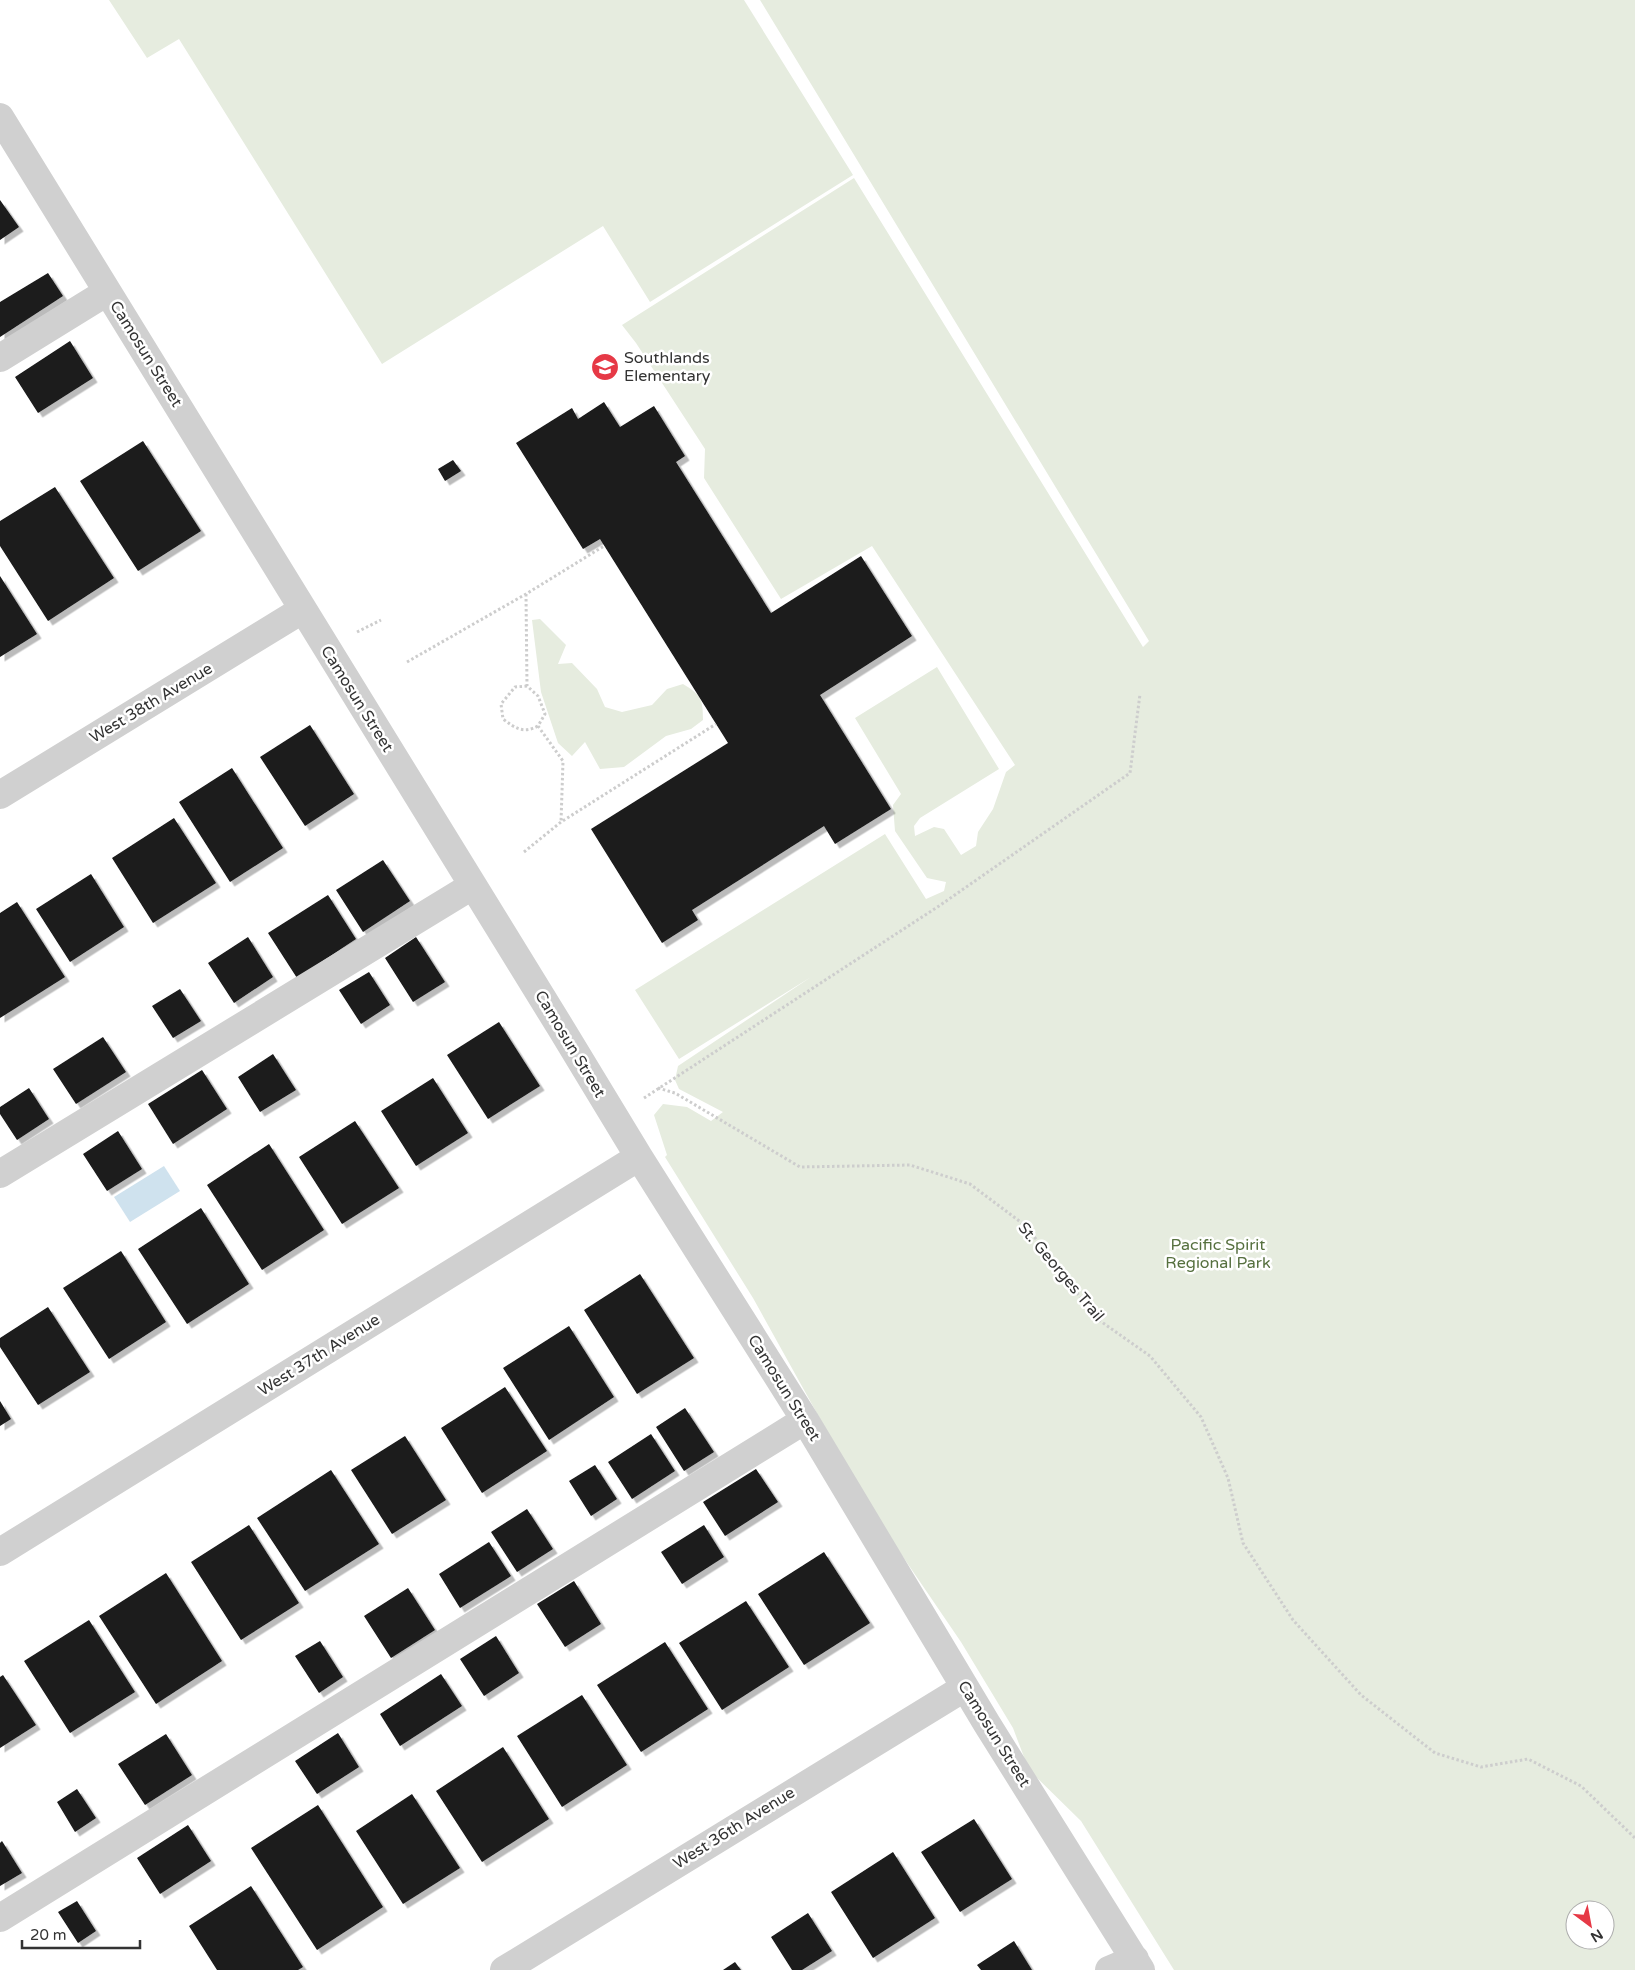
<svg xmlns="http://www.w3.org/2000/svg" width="1635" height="1970" font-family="'Varela Round',sans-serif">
<defs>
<filter id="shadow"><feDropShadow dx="4.5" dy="4.5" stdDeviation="0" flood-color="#0004"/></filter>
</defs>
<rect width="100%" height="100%" fill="#fff"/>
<path fill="#e6ecdf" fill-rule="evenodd" d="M109,0h635l109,175 -203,127 -47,-76 -221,138 -203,-325 -32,19z
M760,0h875v1970h-461l-93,-149 -52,-51 -16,-42 -52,-86 -92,-135 -116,-209 -88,-141 2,-2 -13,-40 9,-11 24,3 24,14 12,-9 -44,-23 -4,-9 3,-14 133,-89 -132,82 -44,-69 250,-156 41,65 18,-8 2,-9 -19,-4 -32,-47 -2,-26 8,-11 -46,-76 82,-51 62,102 -79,49 -6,8 1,10 19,-9 10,2 17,26 15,-9 2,-14 15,-23 13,-37 9,-7 -143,-219 -91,53 -77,-121 1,-29 -69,-106 -14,-18 232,-147 289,469 6,-6zM1575,1910h30v30h-30z
M540,619l26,26 -8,19 14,-1 25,26 8,18 17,5 30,-7 15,-16 16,-5c18,11 20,15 20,36l-12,9 -25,7 -42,31 -24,2 -15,-27 -13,14 -14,-13 -17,-51 -9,-72z"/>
<path fill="#cfe2ee" d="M164,1166l16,25 -50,31 -16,-25z"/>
<path fill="#1a1a1a" filter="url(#shadow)" d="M0,200l19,27 -19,13z
M48,273l15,23 -63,41v-35z
M70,341l23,37 -55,35 -23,-36z
M604,402l16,25 34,-21 31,50 -9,6 95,151 90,-57 51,80 -92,59 71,114 -56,35 -11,-18 -132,84 6,10 -36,23 -71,-114 137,-86 -128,-204 -17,10 -67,-106 56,-35 6,11z
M143,441l58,90 -63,40 -58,-90z
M453,460l8,11 -16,10 -7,-12z
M55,487l59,91 -66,43 -48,-75v-25z
M0,576l37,58 -37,23z
M310,725l44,69 -49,32 -45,-69z
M232,768l51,80 -53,34 -51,-80z
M174,818l42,65 -63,40 -41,-65z
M383,860l27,41 -47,31 -27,-42z
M91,874l33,53 -54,35 -34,-53z
M328,895l28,44 -59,39 -29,-45z
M17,902l48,75 -65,41v-105z
M248,937l25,40 -39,26 -26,-40z
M416,937l29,45 -32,20 -28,-44z
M369,972l21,33 -29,19 -22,-34z
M180,989l21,32 -28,17 -21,-32z
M499,1022l41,64 -52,33 -41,-64z
M103,1037l23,35 -50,32 -23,-35z
M273,1054l23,36 -36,22 -22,-35z
M202,1070l25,39 -54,35 -25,-40z
M433,1078l35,55 -52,33 -35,-55z
M29,1088l20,31 -32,21 -17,-26v-7z
M355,1121l44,67 -57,36 -43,-67z
M118,1131l24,38 -35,22 -24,-37z
M269,1144l55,86 -62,40 -55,-85z
M201,1208l48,76 -62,40 -49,-75z
M121,1251l45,71 -57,37 -46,-71z
M640,1274l54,84 -57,36 -53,-84z
M48,1307l42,65 -52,33 -38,-58v-9z
M569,1326l45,71 -65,43 -46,-72z
M505,1387l42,64 -65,42 -41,-65z
M0,1401l11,18 -11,7z
M685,1408l29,44 -30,19 -28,-44z
M651,1434l24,37 -43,28 -24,-37z
M405,1436l41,64 -54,34 -41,-64z
M595,1465l22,34 -26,17 -22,-35z
M756,1469l22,33 -53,34 -22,-34z
M331,1470l48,74 -74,47 -48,-73z
M527,1509l26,40 -36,23 -26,-40z
M249,1525l50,78 -58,37 -50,-78z
M704,1525l20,32 -42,27 -21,-32z
M489,1542l22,34 -51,32 -21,-34z
M824,1552l46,71 -66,42 -46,-71z
M166,1573l56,88 -66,43 -57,-88z
M574,1581l27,43 -36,23 -28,-43z
M408,1588l27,42 -44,28 -27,-42z
M746,1601l43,66 -67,43 -43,-67z
M89,1620l46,72 -65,41 -46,-72z
M496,1636l23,37 -35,23 -24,-37z
M320,1641l23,36 -24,16 -24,-37z
M665,1642l43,67 -67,43 -44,-67z
M441,1674l21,32 -62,40 -20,-32z
M3,1675l33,50 -36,23v-71z
M582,1695l45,70 -65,42 -45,-71z
M338,1733l21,34 -42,27 -22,-33z
M166,1734l26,41 -47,30 -27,-41z
M503,1747l46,72 -67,43 -46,-71z
M77,1789l19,29 -21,14 -18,-30z
M412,1794l48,74 -57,36 -47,-73z
M318,1805l65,102 -66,43 -66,-102z
M974,1819l38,60 -52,33 -39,-60z
M188,1825l23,36 -51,33 -23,-36z
M2,1841l20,32 -22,13v-43z
M893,1852l42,66 -62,40 -42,-66z
M251,1886l52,81 -5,3h-81l-28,-44z
M77,1901l19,30 -18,12 -20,-31z
M808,1913l24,38 -30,19h-10l-21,-33z
M1014,1941l18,29h-51l-4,-5z
M735,1962l6,8h-18z"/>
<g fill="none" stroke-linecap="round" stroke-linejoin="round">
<path stroke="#cdcdcd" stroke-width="3" stroke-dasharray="2.5 2.5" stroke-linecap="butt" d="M526,594l1,92 11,10 7,18 -7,12 25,35 -2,61
M357,632l24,-12
M407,662l119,-68 78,-48
M527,686l-12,1 -14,17 2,15c12,9 20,15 35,7
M524,852l37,-30 155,-98
M658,1088l17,5 125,74 110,-2 60,19 56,42 70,92 54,38 51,61 27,61 15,65 50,77 68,75 74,58 46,14 47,-8 53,27 54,52
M644,1098l295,-192 191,-133 10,-79"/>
<path stroke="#d0d0d0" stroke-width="28" d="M0,117l562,913 77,127 166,263 182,304 154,246
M0,358l107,-66
M0,795l302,-185
M0,1174l472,-288
M0,1552l639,-395
M0,1918l805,-498
M504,1970l460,-282
M1109,1970l26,-11"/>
</g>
<defs>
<g id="school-disc" transform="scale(1.4375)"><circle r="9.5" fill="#e63946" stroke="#fff"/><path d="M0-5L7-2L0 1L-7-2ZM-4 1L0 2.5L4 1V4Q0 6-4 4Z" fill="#fff"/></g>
</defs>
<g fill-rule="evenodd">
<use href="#school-disc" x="605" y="367"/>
</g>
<g text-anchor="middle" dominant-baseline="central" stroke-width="5" stroke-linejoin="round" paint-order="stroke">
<g font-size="16" fill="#333" stroke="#fff">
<text transform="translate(146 354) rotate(58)">Camosun Street</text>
<text transform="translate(357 699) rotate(58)">Camosun Street</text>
<text transform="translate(151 703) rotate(-31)">West 38th Avenue</text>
<text transform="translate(570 1044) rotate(59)">Camosun Street</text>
<text transform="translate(1061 1272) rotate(50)">St. Georges Trail</text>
<text transform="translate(319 1355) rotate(-32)">West 37th Avenue</text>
<text transform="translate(784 1388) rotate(58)">Camosun Street</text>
<text transform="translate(994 1734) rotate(58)">Camosun Street</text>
<text transform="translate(734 1828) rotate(-32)">West 36th Avenue</text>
</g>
<g font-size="16" fill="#333" stroke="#fff" text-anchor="start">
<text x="624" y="358">Southlands<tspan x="624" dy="18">Elementary</tspan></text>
</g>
<g font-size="16" fill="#56703f" stroke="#fff">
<text x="1218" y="1245">Pacific Spirit<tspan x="1218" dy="18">Regional Park</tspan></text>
</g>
</g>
<g transform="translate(1590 1925) rotate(148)"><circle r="24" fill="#ffffff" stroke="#adadad"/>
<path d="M0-4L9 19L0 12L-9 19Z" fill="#e63946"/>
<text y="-8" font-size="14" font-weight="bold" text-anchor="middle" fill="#333333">N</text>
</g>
<path d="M22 1940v8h118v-8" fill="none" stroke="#333333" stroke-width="2.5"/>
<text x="30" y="1940" font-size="15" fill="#333333" stroke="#ffffff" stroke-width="4" paint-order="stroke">20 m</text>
</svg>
